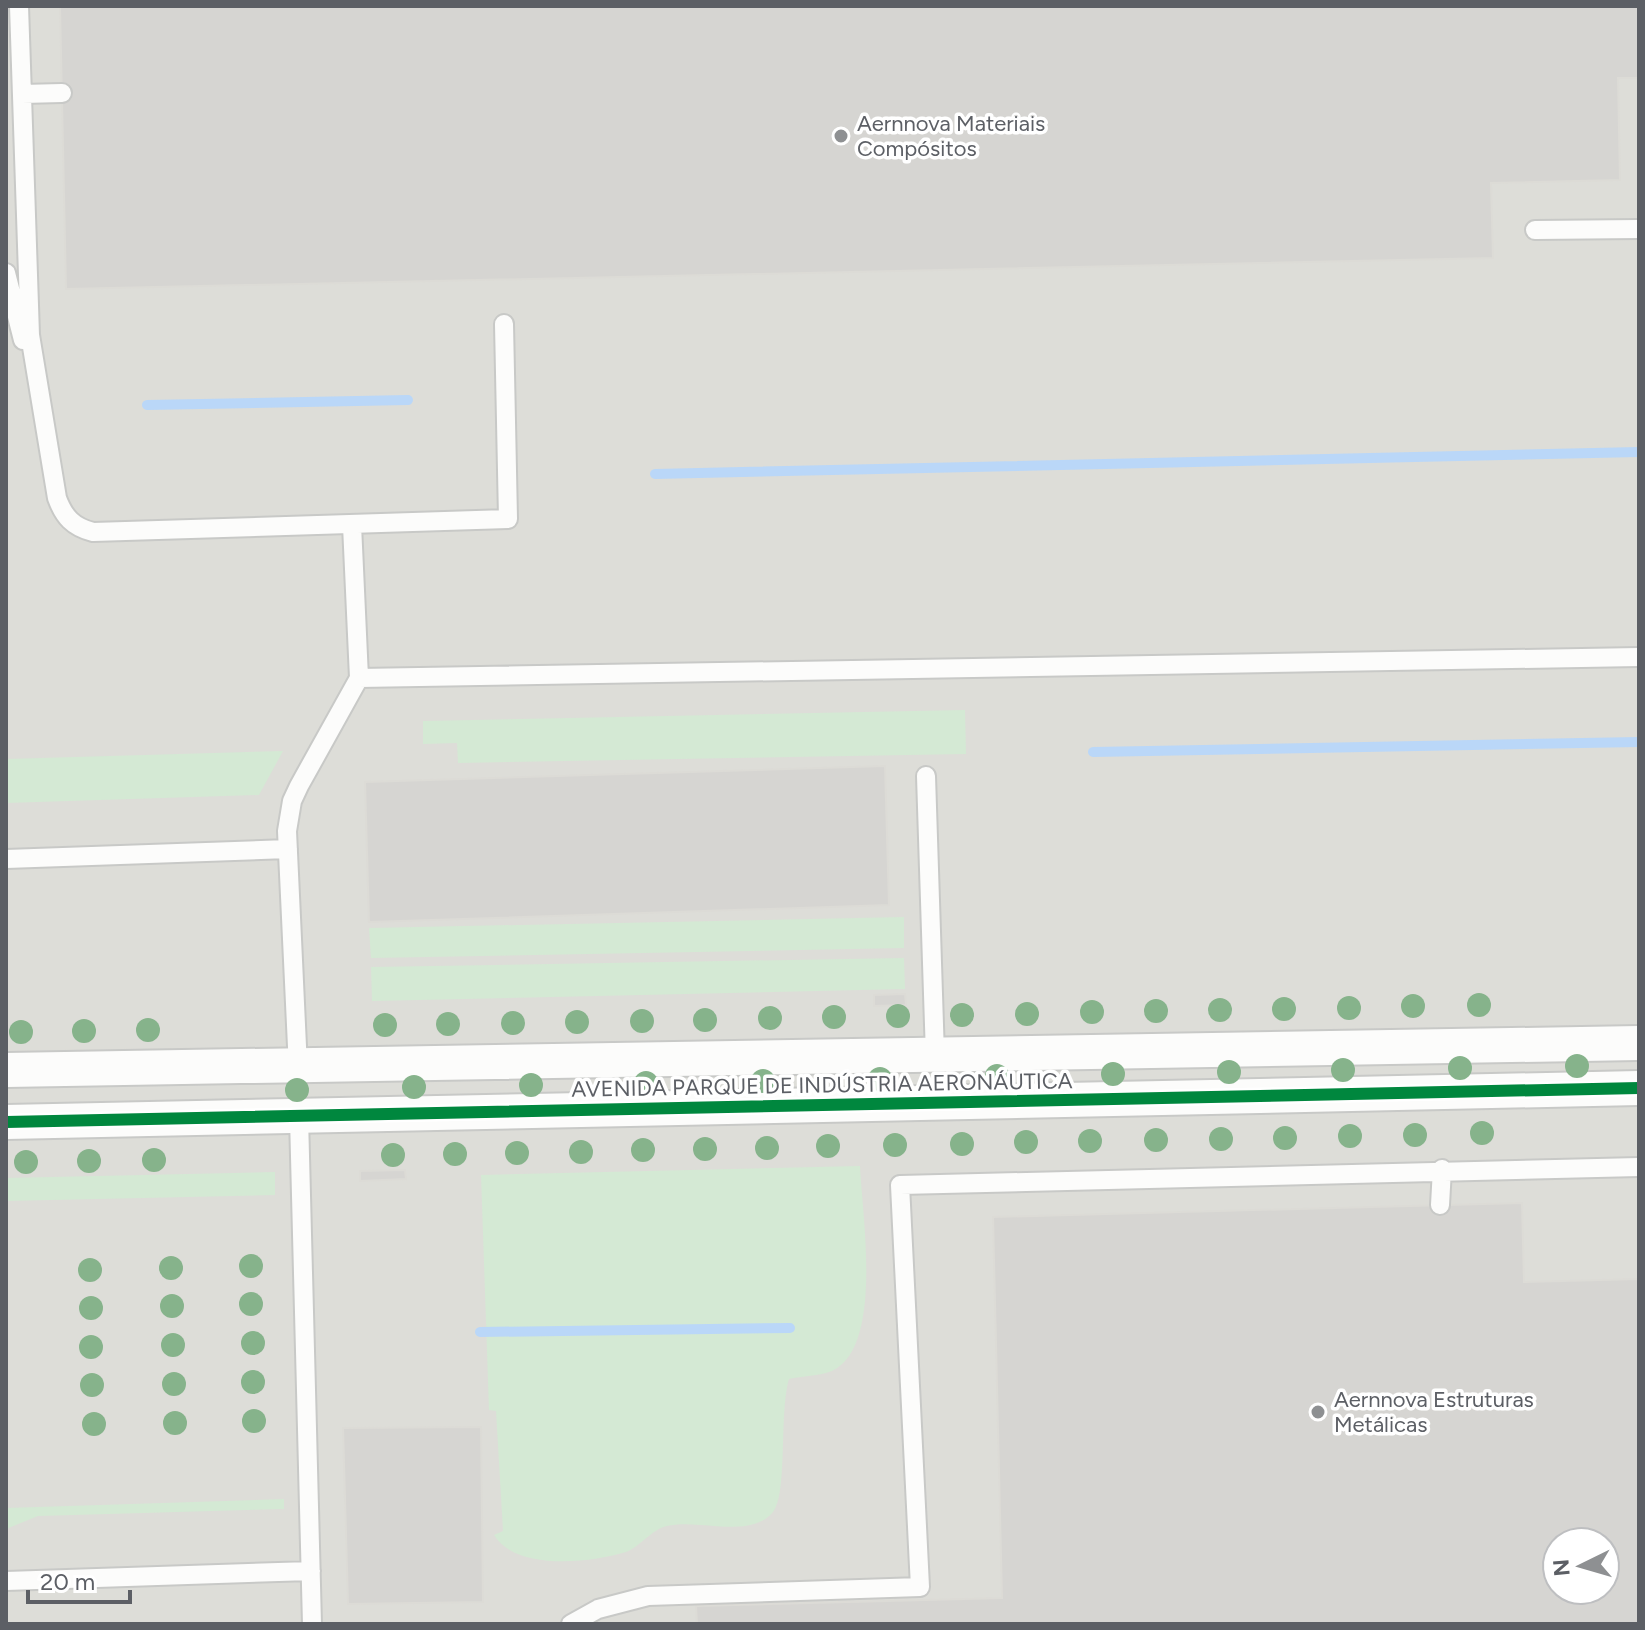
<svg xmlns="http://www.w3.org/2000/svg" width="1645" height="1630" font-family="Figtree,sans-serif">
<rect width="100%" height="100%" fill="#ecece7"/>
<path fill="#ddddd8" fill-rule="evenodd" d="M6,6h1633v1618h-1633zM1557,1542h48v48h-48z"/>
<path fill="#d4e9d4" d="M965,710l1,44 -508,9 -1,-20 -34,1v-23z
M283,751l-24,44 -253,8v-44z
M904,917v31l-533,10 -2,-30z
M904,958l1,31 -533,12 -1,-34z
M860,1166c2,48 24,181 -28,205 -13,5 -30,5 -43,8 -10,33 -1,115 -16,133 -23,28 -75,6 -106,14 -15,3 -27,21 -41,26 -36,11 -110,19 -132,-17l9,-4 -7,-120 -7,-1 -8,-235z
M275,1172v23l-269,6v-23z
M284,1499v10l-246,7 -32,13v-21z"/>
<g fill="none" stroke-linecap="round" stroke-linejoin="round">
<path stroke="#bad7f8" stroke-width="10" d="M147,405l261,-5
M655,474l984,-22
M1093,752l546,-10
M480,1332l310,-4"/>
</g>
<path fill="#d6d5d2" stroke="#dcdbd6" stroke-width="2" fill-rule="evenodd" d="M60,6h1579v72h-21l2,102 -129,3 2,75 -1427,31z
M885,766l4,139 -520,17 -4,-140z
M905,994l1,11 -32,1v-11z
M405,1170l1,9 -46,2v-10z
M1522,1203l2,79 115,-3v345h-942l-1,-18 306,-8 -9,-381zM1557,1542h48v48h-48z
M481,1427l2,175 -135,2 -5,-176z"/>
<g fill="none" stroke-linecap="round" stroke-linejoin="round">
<g stroke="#c8c9c7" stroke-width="22">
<path id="lane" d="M19,6l11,329 27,163c7,19 16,29 36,34l415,-13 -4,-195
M22,94l40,-1
M1535,230l104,-1
M6,273l17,67
M359,678l1280,-21
M926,776l9,280
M6,859l282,-10
M298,1068l-11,-237 5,-30 7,-15 60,-108 -7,-153
M299,1117l13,507
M1440,1205l2,-36
M6,1581l305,-10
M571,1624l27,-15 50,-13 272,-9 -20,-402 739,-18"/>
</g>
<g stroke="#c8c9c7" stroke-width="38">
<path id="street" d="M6,1070l1633,-27
M6,1122l1633,-34"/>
</g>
<use href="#lane" stroke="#fcfcfb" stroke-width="18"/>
<use href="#street" stroke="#fcfcfb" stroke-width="34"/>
<g stroke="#fff" stroke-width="17">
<path id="cycleway" d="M6,1122l1633,-34"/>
</g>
<use href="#cycleway" stroke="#00873e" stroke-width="12"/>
</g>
<g fill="#86b38b">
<circle cx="1479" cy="1005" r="12"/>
<circle cx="1413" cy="1006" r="12"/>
<circle cx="1349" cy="1008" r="12"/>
<circle cx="1284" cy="1009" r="12"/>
<circle cx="1220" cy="1010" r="12"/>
<circle cx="1156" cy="1011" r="12"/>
<circle cx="1092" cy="1012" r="12"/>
<circle cx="1027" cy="1014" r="12"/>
<circle cx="962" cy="1015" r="12"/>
<circle cx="898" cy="1016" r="12"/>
<circle cx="834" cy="1017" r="12"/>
<circle cx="770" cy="1018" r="12"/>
<circle cx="705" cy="1020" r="12"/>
<circle cx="642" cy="1021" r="12"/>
<circle cx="577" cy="1022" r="12"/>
<circle cx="513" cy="1023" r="12"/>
<circle cx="448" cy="1024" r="12"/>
<circle cx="385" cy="1025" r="12"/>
<circle cx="148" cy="1030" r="12"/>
<circle cx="84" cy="1031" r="12"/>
<circle cx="21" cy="1032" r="12"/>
<circle cx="1577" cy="1066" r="12"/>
<circle cx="1460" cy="1068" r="12"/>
<circle cx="1343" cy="1070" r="12"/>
<circle cx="1229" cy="1072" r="12"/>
<circle cx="1113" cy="1074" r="12"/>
<circle cx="997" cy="1076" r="12"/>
<circle cx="880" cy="1079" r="12"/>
<circle cx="763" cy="1081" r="12"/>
<circle cx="646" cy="1083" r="12"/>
<circle cx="531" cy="1085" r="12"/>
<circle cx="414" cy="1087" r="12"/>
<circle cx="297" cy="1090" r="12"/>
<circle cx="1482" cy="1133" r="12"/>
<circle cx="1415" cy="1135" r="12"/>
<circle cx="1350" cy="1136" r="12"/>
<circle cx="1285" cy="1138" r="12"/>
<circle cx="1221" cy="1139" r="12"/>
<circle cx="1156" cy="1140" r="12"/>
<circle cx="1090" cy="1141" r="12"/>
<circle cx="1026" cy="1142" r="12"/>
<circle cx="962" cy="1144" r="12"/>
<circle cx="895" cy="1145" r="12"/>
<circle cx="828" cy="1146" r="12"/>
<circle cx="767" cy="1148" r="12"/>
<circle cx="705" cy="1149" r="12"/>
<circle cx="643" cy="1150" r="12"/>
<circle cx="581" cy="1152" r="12"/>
<circle cx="517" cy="1153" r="12"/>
<circle cx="455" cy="1154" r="12"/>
<circle cx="393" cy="1155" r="12"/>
<circle cx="154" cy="1160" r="12"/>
<circle cx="89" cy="1161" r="12"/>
<circle cx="26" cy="1162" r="12"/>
<circle cx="251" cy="1266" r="12"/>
<circle cx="171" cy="1268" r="12"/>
<circle cx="90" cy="1270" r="12"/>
<circle cx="251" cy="1304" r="12"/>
<circle cx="172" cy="1306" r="12"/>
<circle cx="91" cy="1308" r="12"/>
<circle cx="253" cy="1343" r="12"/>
<circle cx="173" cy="1345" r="12"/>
<circle cx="91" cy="1347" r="12"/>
<circle cx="253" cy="1382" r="12"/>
<circle cx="174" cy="1384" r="12"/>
<circle cx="92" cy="1385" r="12"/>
<circle cx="254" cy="1421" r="12"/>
<circle cx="175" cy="1423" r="12"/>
<circle cx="94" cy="1424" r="12"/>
</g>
<g fill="#8e9092" stroke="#fff" stroke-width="3">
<circle cx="841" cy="136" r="8"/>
<circle cx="1318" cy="1412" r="8"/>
</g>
<g text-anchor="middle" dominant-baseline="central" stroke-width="7" stroke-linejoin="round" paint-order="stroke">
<g font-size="22" fill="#5c5f65" stroke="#fff" text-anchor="start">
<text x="857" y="123">Aernnova Materiais<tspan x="857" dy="25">Compósitos</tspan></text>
<text x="1334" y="1399">Aernnova Estruturas<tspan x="1334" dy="25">Metálicas</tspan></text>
</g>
<g font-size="22" fill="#5c5f65" stroke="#fff">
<text transform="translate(822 1085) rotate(-1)">AVENIDA PARQUE DE INDÚSTRIA AERONÁUTICA</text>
</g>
</g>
<rect width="1645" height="1630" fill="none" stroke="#5c5f65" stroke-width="16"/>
<g transform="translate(1581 1566) rotate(265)"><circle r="38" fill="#ffffff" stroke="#bebfc1" stroke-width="2"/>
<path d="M0-6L14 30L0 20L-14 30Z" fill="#8e9092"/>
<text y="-12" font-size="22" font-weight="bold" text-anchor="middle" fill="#5c5f65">N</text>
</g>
<path d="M28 1590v12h102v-12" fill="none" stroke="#5c5f65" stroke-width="4"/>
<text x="40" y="1590" font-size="24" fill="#5c5f65" stroke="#ffffff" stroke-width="6" paint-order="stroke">20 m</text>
</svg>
